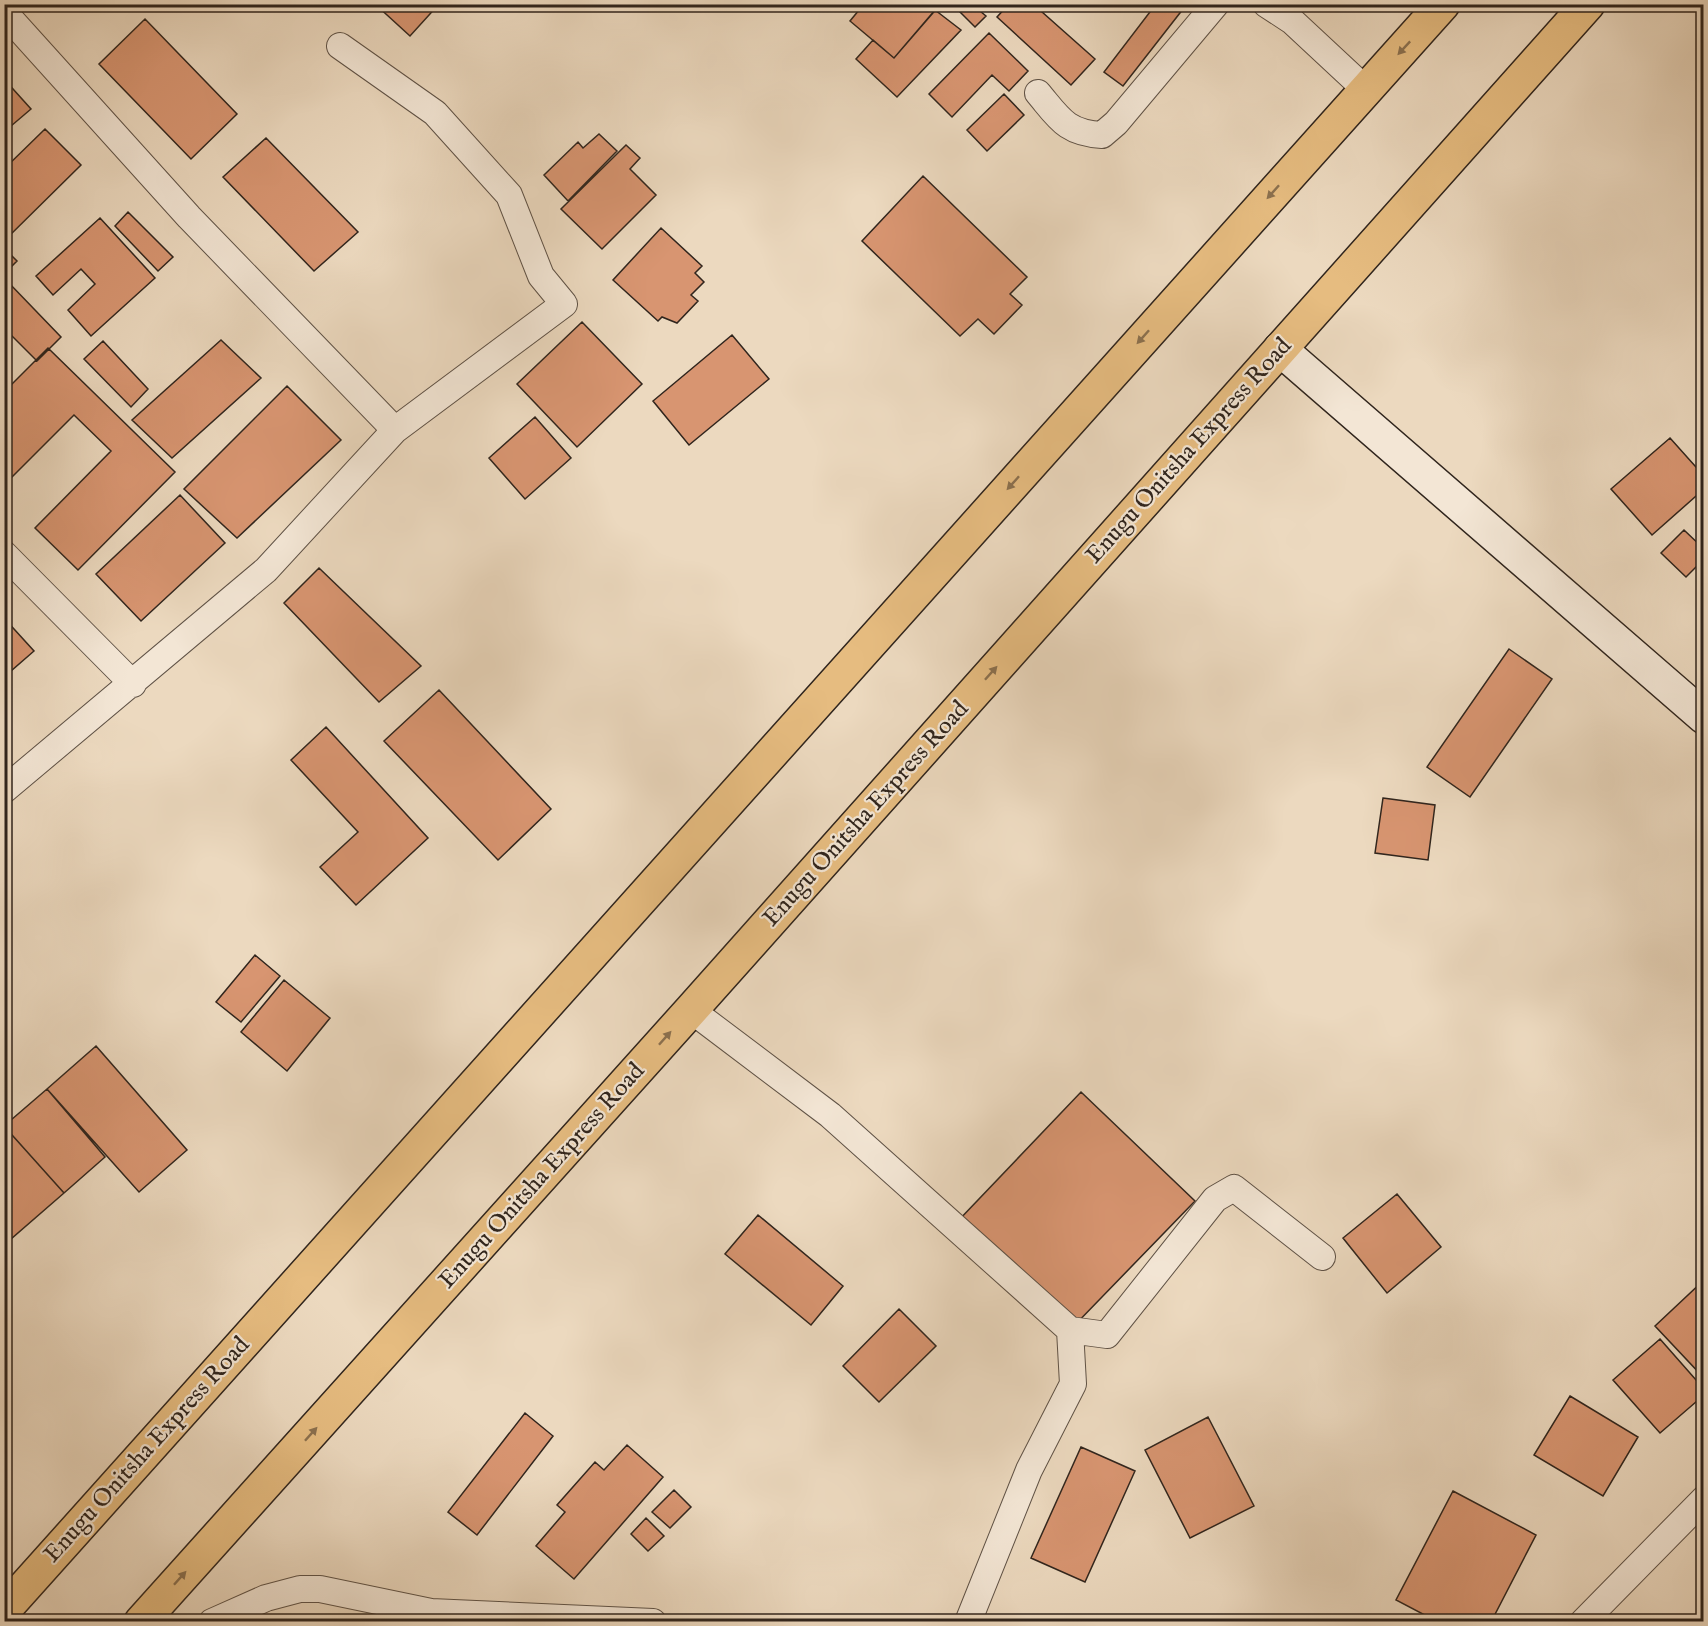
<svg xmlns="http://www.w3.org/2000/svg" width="1708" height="1626" font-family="'IM FELL English',serif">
<rect width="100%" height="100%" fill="#ecd9bf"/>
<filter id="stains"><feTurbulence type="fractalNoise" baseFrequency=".00333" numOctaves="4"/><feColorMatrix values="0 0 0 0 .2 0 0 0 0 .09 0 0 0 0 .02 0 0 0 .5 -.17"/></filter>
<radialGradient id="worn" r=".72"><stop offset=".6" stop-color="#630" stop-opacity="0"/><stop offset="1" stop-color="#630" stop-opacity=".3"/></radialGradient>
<path fill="#d89571" stroke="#30251d" stroke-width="1.5" d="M375,4h64l-29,32z
M864,4h70l4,3 -44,51 -44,-37z
M964,4l22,2 -6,5 6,5 -11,11 -17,-17z
M1009,4h24l62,55 -24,26 -74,-68z
M1156,4h21l6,5 -60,77 -19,-14z
M935,10l26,20 -64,67 -41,-38 17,-19 21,18z
M145,19l92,95 -46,45 -92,-95z
M989,33l39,38 -19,20 -17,-16 -40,42 -23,-23z
M4,79l27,30 -27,23z
M1004,94l20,21 -37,36 -20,-21z
M45,129l36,36 -77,76v-72z
M599,134l18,17 -49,50 -24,-26 34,-33 5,6z
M266,138l92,94 -44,39 -91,-94z
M626,145l14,13 -10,11 26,26 -54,54 -41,-40z
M923,176l104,101 -17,17 12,11 -28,29 -16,-15 -18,17 -98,-95z
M128,212l45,45 -15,14 -43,-45z
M100,218l55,60 -64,58 -23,-26 27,-26 -14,-15 -28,26 -17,-19z
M661,228l41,38 -7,7 9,9 -13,13 7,6 -21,22 -15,-6 -4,4 -45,-41z
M4,248l13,13 -13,13z
M8,282l53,55 -24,24 -33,-33v-43z
M582,322l60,62 -65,63 -60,-63z
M732,335l37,44 -80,66 -36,-44z
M221,340l40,38 -89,80 -40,-38z
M103,341l45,48 -17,18 -47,-48z
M48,348l127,124 -97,98 -43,-42 76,-77 -37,-36 -70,70v-93z
M287,386l54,54 -104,98 -53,-49z
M535,417l36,41 -46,41 -36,-41z
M1670,438l34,38v13l-52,46 -41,-46z
M180,495l45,48 -84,78 -45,-47z
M1684,530l20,19v10l-18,18 -25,-24z
M319,568l102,98 -42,36 -95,-99z
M4,618l30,33 -30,26z
M1509,649l43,30 -82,118 -43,-30z
M439,690l112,119 -53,51 -114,-119z
M326,727l102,111 -72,67 -36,-38 38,-35 -67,-72z
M1383,798l52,7 -7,55 -53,-7z
M255,955l25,21 -39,46 -25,-20z
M284,980l46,38 -43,53 -46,-39z
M96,1046l91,104 -48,42 -92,-103z
M47,1089l58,68 -41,36 -60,-67z
M1081,1092l114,109 -125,129 -113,-108z
M4,1126l60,67 -60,52z
M1397,1194l44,53 -54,46 -44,-55z
M758,1215l85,71 -32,39 -86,-71z
M1704,1280v98l-49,-52z
M899,1309l37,37 -57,56 -36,-36z
M1660,1339l44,50v6l-44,38 -47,-53z
M1570,1396l68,41 -35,59 -69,-41z
M525,1413l28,23 -76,99 -29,-23z
M1208,1417l46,89 -64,32 -45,-88z
M627,1445l36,32 -89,102 -38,-33 29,-34 -8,-7 38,-43 9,8z
M1081,1447l54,24 -50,111 -54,-24z
M674,1490l17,17 -21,21 -18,-16z
M1453,1491l83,44 -45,87h-53l-42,-22z
M646,1518l18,18 -16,15 -17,-17z"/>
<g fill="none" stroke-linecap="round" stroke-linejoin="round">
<g stroke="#5f5246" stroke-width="28">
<path id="street" d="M1266,4l26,17 73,68
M4,12l185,205 206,213
M1038,93c21,25 28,40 64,42l14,-12 100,-119
M4,554l129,130
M4,790l262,-220 129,-140 169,-126 -23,-28 -32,-81 -74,-82 -95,-67
M691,1010l139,105 240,215
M212,1622l54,-24 34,-9h20l111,23 222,10
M968,1622l61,-152 44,-86 -3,-54 37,5 108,-136 19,-11 88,69
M1583,1622l121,-123"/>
</g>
<g stroke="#30251d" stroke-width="36">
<path id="secondary" d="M1280,349l424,368"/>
</g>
<g stroke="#30251d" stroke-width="36">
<path id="highway" d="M4,1610l1439,-1606
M141,1622l550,-612 897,-1006"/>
</g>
<use href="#street" stroke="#f3e6d5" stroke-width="26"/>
<use href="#secondary" stroke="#f3e6d5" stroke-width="33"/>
<use href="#highway" stroke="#e6bc80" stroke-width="33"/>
</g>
<defs><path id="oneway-solid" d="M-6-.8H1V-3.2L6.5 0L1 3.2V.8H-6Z" transform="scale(1.5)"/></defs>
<g fill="#8b704e">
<use href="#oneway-solid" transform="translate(1404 48) rotate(133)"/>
<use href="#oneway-solid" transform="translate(1273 192) rotate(132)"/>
<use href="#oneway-solid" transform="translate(1143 337) rotate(132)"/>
<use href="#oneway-solid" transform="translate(1013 483) rotate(132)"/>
<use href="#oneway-solid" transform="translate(991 673) rotate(-48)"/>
<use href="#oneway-solid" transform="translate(665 1038) rotate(-48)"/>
<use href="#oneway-solid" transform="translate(311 1434) rotate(-48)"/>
<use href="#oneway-solid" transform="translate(180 1578) rotate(-48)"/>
</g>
<g text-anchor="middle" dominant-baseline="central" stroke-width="4.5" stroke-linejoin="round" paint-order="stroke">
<g font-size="24" fill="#30251d" stroke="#f3e6d5">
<text transform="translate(1189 451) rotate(-48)">Enugu Onitsha Express Road</text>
<text transform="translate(866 814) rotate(-48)">Enugu Onitsha Express Road</text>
<text transform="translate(542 1176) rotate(-48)">Enugu Onitsha Express Road</text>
<text transform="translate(147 1450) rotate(-48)">Enugu Onitsha Express Road</text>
</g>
</g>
<rect width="1708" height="1626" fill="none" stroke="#ecd9bf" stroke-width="24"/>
<rect x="6" y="6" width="1696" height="1614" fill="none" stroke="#30251d" stroke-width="3"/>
<rect x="12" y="12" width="1684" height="1602" fill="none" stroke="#30251d" stroke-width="1.5"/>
<rect width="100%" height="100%" filter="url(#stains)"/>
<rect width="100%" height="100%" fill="url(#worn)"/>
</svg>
